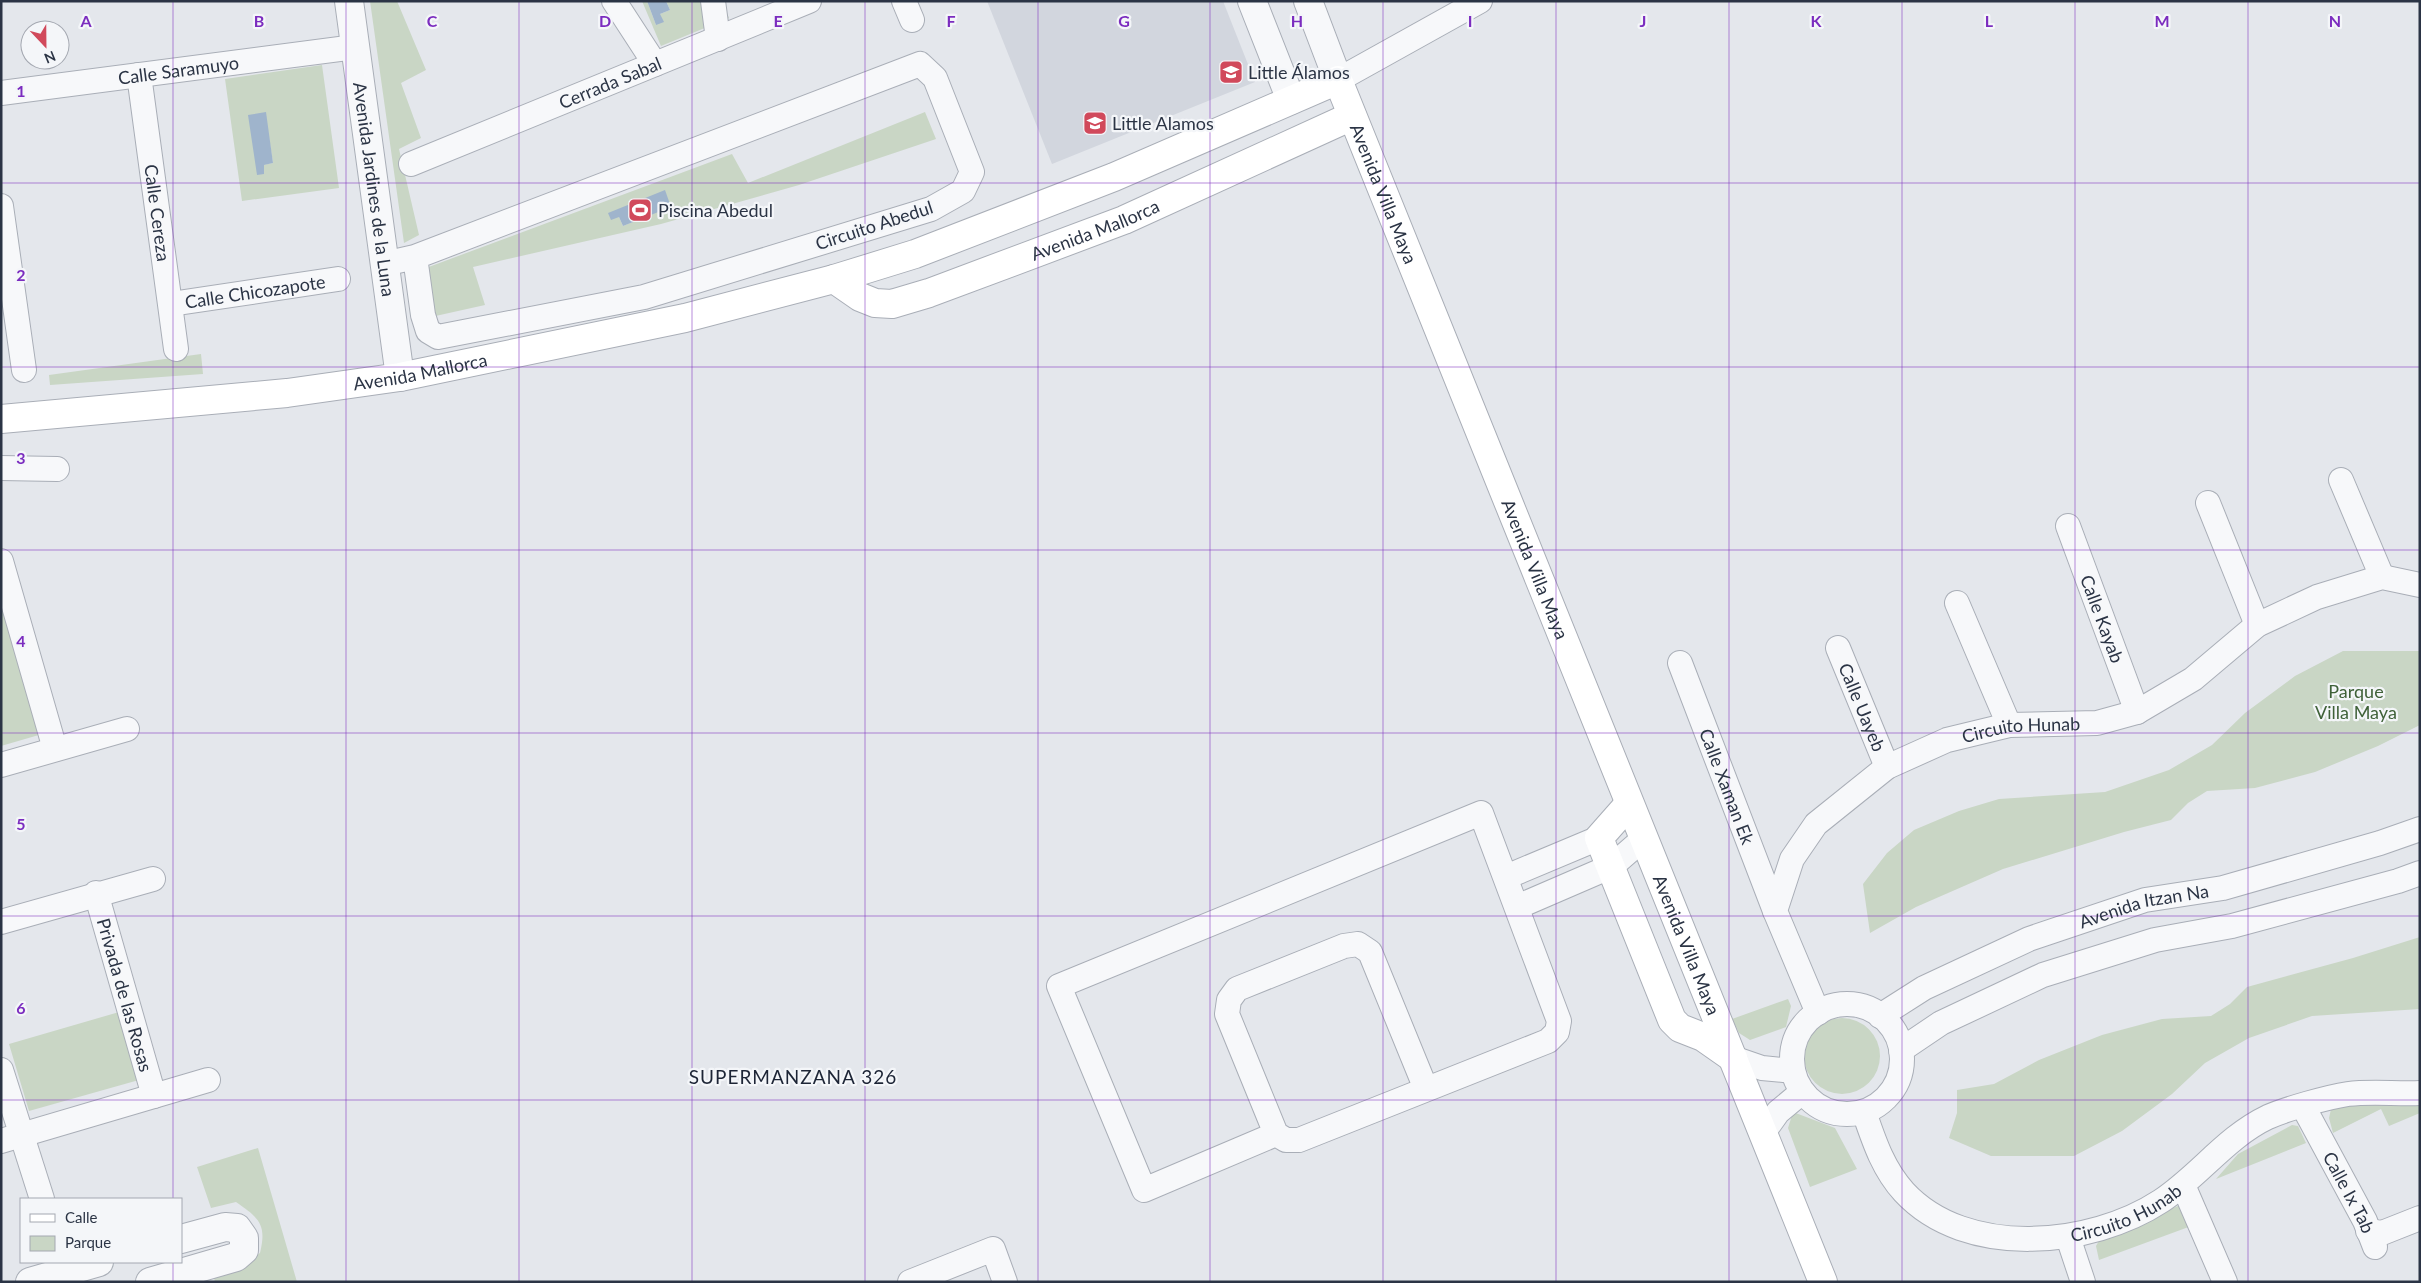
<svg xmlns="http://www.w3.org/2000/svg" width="2421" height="1283" font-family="Lato,sans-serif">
<rect width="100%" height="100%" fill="#e4e7ec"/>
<path fill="#d2d6de" d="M987,1h236l32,81 -203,82z"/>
<path fill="#c9d6c5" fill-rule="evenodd" d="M370,1h27l29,69 -25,13 20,55 -22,11 20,86 -15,8z
M642,1h5l9,24 4,-11 10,-4 -4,-9h56l7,17 -68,28z
M322,65l17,123 -97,13 -17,-122zM265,112l8,51 -10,2z
M925,112l11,27 -137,46 -138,39 -188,43 12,38 -54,12 -5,-49 306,-114 16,29zM671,206l-48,20 -4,-9z
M201,354l2,20 -153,11 -1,-10z
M1,587l55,143 -55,16z
M2343,651h77v74l-42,21 -63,26 -60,16 -48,3 -19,12 -17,17 -47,12 -121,37 -87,38 -46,26 -7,-49 24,-31 27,-23 45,-19 40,-12 106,-7 64,-22 43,-25 33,-32 50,-37z
M2420,937v72l-108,7 -63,22 -44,25 -33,31 -50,37 -48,25h-83l-42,-18 8,-25v-23l37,-6 45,-24 63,-25 60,-16 49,-3 19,-12 17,-17 106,-29z
M1788,999l3,7 -5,21 -36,13 -11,-7 -7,-14z
M126,1010l20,68 -117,33 -20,-67z
M1804 1056a38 38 0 1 1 76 0a38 38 0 1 1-76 0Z
M2366,1101l54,5v7l-31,13 -8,-17 -48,24 -4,-15 3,-13z
M1793,1112l42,16 22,41 -47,18 -22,-59z
M2292,1125l6,1 8,17 -90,36 22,-25z
M258,1148l39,134h-82l-2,-8 28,-8 19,-13c7,-29 -1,-35 -24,-51l-25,6 -14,-41z
M2185,1203l9,22 -95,35 -3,-14 4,-7z"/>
<path fill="#9fb4cc" d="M647,1h19l4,9 -10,4 4,8 -8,3z
M266,112l7,51 -9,2v9l-7,1 -9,-60z
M665,190l6,17 -48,19 -4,-9 -8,3 -3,-7z"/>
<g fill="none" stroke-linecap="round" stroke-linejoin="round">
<g stroke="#a9aeb7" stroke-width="26">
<g id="minor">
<path d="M614,1l41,63"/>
<path d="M713,1l5,38"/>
<path d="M904,1l8,19"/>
<path id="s1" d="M139,75l37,274"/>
<path d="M1338,80l142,-79"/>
<path id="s2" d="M1,93l354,-46"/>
<path id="s3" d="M411,164l398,-163"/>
<path d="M1,206l23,164"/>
<path d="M384,264l31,-7 505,-193 15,14 37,94 -9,19 -32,18 -287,88 -206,40 -10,-6 -5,-16 -8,-58"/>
<path id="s4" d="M171,304l167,-25"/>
<path d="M1,468l56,1"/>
<path d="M2341,480l41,97"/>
<path d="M2208,503l49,122"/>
<path id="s5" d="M2068,526l69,186"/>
<path d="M1,561l54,188"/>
<path d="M1957,603l52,122"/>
<path id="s6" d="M1838,648l49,119"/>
<path id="s7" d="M1680,663l95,248"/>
<path d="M1,765l126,-36"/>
<path d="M1506,877l93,-39"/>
<path id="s8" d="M96,893l58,203"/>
<path d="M1517,907l95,-41 31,-27"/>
<path d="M1,922l152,-43"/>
<circle cx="1847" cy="1059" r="55"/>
<path id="s9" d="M1818,1013l-43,-102 17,-52 24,-35 71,-57 60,-27 62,-15 88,-2 40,-11 56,-33 64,-54 60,-28 65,-20 38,8"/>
<path id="s10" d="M1880,1016l44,-28 105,-49 116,-39 78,-12 157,-45 40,-14"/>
<path d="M1901,1050l40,-27 102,-48 112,-35 77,-14 166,-45 22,-8"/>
<path d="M1733,1058l29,10 31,3"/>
<path d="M1,1070l41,129"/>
<path id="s11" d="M2303,1106l62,115 10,26"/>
<path id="s12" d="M1864,1112c10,29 19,57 40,80 62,67 187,55 257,9 38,-25 65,-64 107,-84 18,-8 60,-20 80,-23 23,-3 48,0 72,-1"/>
<path d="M1763,1133l15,-21 24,-20"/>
<path d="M1276,1134l-132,56 -85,-204 422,-173 78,208 -2,11 -9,9 -249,99h-13l-10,-6 -49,-120 2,-14 8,-11 107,-43 14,-2 12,8 56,137"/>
<path d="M1,1141l207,-61"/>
<path d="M2183,1185l42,97"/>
<path d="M2368,1231l14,2 38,-15"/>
<path d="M2068,1237l15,45"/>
<path d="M910,1282l83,-33 12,33"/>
</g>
</g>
<g stroke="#a9aeb7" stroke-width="30">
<g id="tertiary">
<path id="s13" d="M349,1l51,376"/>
<path d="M1252,1l39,99"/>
<path d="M1308,1l30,79"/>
<path d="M30,1282l69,-20"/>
<path d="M150,1282l86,-25 8,-7v-12l-7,-10 -12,-1 -44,12"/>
</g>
</g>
<g stroke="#a9aeb7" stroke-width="30">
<g id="secondary">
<path id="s14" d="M834,279l26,18 15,6 17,1 37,-11 195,-73 228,-104"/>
<path id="s15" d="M1,419l286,-26 113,-16 285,-59 149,-39 81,-25 199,-77 224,-97 485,1202"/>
<path d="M1629,804l-30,34 73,182 8,8 23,9 30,21"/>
</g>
</g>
<use href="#minor" stroke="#f7f8fa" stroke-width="24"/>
<use href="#tertiary" stroke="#f7f8fa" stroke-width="28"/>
<use href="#secondary" stroke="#fff" stroke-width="28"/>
</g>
<path fill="none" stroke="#7b2cbf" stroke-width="1" stroke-opacity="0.55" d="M173,1v1198M346,1v1281M519,1v1281M692,1v1281M865,1v1281M1038,1v1281M1210,1v1281M1383,1v1281M1556,1v1281M1729,1v1281M1902,1v1281M2075,1v1281M2248,1v1281M1,183h2419M1,367h2419M1,550h2419M1,733h2419M1,916h2419M1,1100h2419M173,1262v20"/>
<defs>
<g id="school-square" transform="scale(1.25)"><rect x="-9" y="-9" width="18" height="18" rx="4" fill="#d1495b" stroke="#f4f6f9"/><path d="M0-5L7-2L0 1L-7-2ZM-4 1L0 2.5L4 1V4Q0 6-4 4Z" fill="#fff"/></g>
<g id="stadium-square" transform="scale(1.25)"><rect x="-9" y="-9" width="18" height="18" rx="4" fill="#d1495b" stroke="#f4f6f9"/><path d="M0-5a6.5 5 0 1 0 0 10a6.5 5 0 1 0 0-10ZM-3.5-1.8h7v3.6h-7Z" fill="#fff"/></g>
</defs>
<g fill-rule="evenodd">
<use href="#school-square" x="1231" y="72"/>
<use href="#school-square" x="1095" y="123"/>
<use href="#stadium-square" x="640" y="210"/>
</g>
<g text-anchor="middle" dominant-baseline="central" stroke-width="4.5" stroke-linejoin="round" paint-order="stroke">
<g font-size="18" fill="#2b3445" stroke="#f4f6f9">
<text stroke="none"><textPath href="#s2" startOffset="179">Calle Saramuyo</textPath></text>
<text stroke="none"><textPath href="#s3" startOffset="215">Cerrada Sabal</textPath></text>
<text stroke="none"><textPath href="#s13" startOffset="190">Avenida Jardines de la Luna</textPath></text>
<text stroke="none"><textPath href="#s15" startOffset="1511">Avenida Villa Maya</textPath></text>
<text stroke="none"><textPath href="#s1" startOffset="139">Calle Cereza</textPath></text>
<text transform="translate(874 225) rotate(-18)">Circuito Abedul</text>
<text stroke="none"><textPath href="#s14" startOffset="281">Avenida Mallorca</textPath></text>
<text stroke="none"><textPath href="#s4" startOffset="85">Calle Chicozapote</textPath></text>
<text stroke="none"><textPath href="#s15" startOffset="422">Avenida Mallorca</textPath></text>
<text stroke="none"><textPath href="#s15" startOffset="1916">Avenida Villa Maya</textPath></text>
<text stroke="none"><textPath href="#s5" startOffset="99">Calle Kayab</textPath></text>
<text stroke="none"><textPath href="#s6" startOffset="64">Calle Uayeb</textPath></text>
<text stroke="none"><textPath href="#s9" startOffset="440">Circuito Hunab</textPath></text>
<text stroke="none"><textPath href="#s7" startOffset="132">Calle Xaman Ek</textPath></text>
<text stroke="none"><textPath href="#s10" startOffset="288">Avenida Itzan Na</textPath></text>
<text stroke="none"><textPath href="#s15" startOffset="2321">Avenida Villa Maya</textPath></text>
<text stroke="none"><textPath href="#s8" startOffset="106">Privada de las Rosas</textPath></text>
<text stroke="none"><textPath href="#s11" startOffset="98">Calle Ix Tab</textPath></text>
<text stroke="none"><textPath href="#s12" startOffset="329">Circuito Hunab</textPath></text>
</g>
<g font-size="18" fill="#2b3445" stroke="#f4f6f9" text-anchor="start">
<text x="1248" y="72">Little Álamos</text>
<text x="1112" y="123">Little Alamos</text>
<text x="658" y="210">Piscina Abedul</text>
</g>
<g font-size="18" fill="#3f6138" stroke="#f4f6f9">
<text x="2356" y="691">Parque<tspan x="2356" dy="21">Villa Maya</tspan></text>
</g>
<g font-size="19" letter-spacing="1" fill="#1d2536" stroke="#f4f6f9">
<text x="793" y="1076">SUPERMANZANA 326</text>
</g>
</g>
<g font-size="16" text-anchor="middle" font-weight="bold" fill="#7b2cbf" stroke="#f4f6f9" stroke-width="4.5" stroke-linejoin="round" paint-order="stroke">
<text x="86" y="27">A</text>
<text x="259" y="27">B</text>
<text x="432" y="27">C</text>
<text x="605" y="27">D</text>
<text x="778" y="27">E</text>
<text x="951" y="27">F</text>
<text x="1124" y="27">G</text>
<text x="1297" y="27">H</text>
<text x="1470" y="27">I</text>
<text x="1643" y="27">J</text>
<text x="1816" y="27">K</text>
<text x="1989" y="27">L</text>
<text x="2162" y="27">M</text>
<text x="2335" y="27">N</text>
<text x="21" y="97">1</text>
<text x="21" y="281">2</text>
<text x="21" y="464">3</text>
<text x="21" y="647">4</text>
<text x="21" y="830">5</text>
<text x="21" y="1014">6</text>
</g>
<rect width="2421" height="1283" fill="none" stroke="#2b3445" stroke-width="5"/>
<rect x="20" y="1198" width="162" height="65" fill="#f4f6f9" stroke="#a4a8b1"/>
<rect x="30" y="1214" width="25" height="8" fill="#ffffff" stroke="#a4a8b1"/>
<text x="65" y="1223" font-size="15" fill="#2b3445">Calle</text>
<rect x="30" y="1236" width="25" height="15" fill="#c9d6c5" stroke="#a4a8b1"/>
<text x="65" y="1248" font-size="15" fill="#2b3445">Parque</text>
<g transform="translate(45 45) rotate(158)"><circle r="24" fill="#f4f6f9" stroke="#a4a8b1"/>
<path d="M0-4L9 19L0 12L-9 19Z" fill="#d1495b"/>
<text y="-8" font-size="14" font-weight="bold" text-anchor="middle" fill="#2b3445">N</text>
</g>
</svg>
